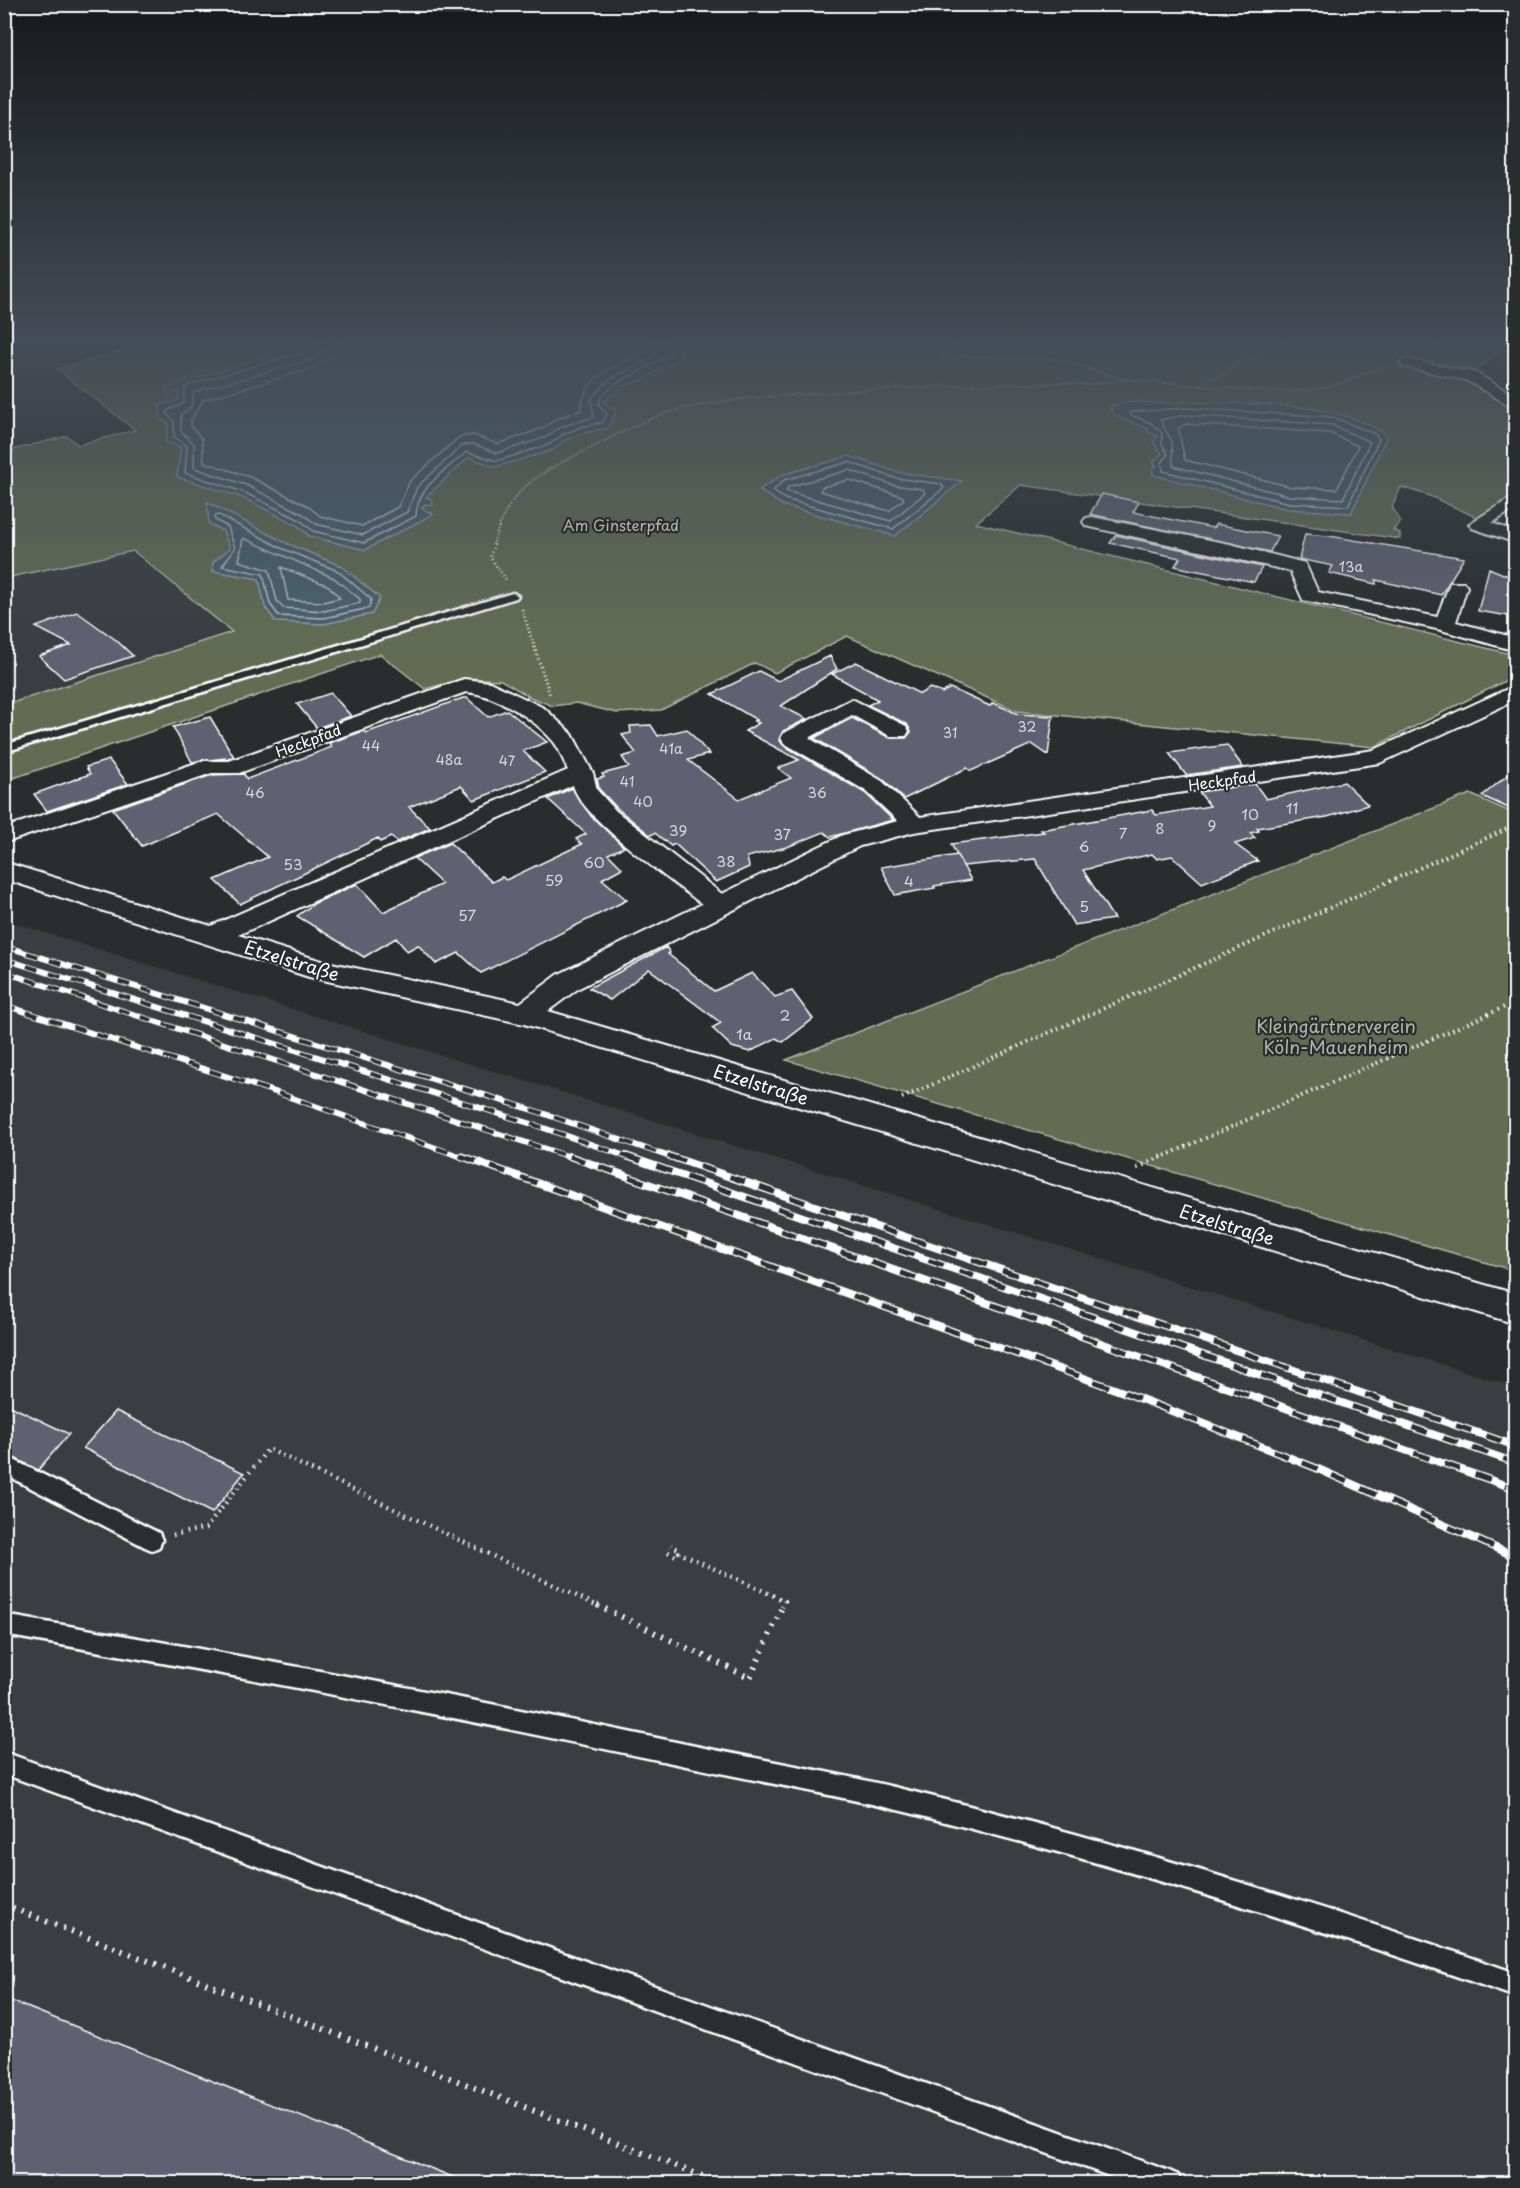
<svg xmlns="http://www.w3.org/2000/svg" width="1520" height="2188" font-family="'Playpen Sans',sans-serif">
<rect width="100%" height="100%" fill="#2a2d2e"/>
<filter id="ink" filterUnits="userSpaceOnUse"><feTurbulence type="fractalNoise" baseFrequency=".0167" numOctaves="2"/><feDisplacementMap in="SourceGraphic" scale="12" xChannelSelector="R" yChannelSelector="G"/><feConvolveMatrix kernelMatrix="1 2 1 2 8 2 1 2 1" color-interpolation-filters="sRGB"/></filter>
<g filter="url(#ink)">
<path fill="#3a3c42" d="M131,552l102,80 -228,73 -1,-127z
M4,920l1511,467v796h-1510z"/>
<path fill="#636c52" stroke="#b1b6a8" stroke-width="1.5" d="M165,339h1350l-45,36 23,13 22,-2v113l-37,19 -48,-22 -29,-9 -9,20 9,15 -8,8 7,3v6l-379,-54 -45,38 539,132v21l-141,71 -357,-36 -170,-75 -72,37 -20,-10 -94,47 -44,3 -41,-10 -23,3 -23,-9 -29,-17 -35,-2 -41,11 -45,-35 -375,127v-76l227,-73 -99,-81 -128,27 -1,-126 63,-16 11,9 57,-15 -78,-61z
M1470,794l45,20v457l-729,-211z"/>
<path fill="#4b616e" stroke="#93a0a8" stroke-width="1.5" d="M318,339h339l21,8 5,10 -41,23 -21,7 -17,15 12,10 -8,16 -24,5 -19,7 -12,10 -58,17 -26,-10 -43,40 5,2 2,6 -8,-1 -4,4 12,6 -68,36 -56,-14 -12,-11 -56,-28 -64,-20 4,-30 -15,-5 3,-19 -8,-3 -1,-15 19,-5v-8l-10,1 -4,-3 23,-11 13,-2 89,-28 15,-1z
M1184,402c60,3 155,-3 203,34l-36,77 -63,-4 -135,-34v-7l4,-2 -4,-4 9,-8 -9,-12 5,-6 -10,-4v-3l-32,-13 -7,-9c22,-10 51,0 75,-5z
M849,456l48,16 65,9 -67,55 -113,-31 -23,-15 23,-15z
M207,502l77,40 57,24 39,32 -8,16 -48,10 -48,-2 -11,-15 -6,-28 -46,-8v-9l17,-14 -7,-17 -14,-7z"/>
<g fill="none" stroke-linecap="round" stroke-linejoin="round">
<path stroke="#b7c0c5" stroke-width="1.5" d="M321,339l-2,7 -12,8 -16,1 -101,30 -5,3 -2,16 -15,6 -1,4 7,7v16l13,9 -2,27 58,19 57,28 13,11 51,12 52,-27c0,-29 31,-46 50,-64l31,9 53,-17 12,-9 19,-8 22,-5 4,-8 -8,-9 2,-8 16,-14 54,-28 -1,-4 -11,-6 -1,-6
M328,339l-4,12 -14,9 -116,32 -3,15 -10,8v16l13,13v24l52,17 57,29 13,10 47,11 44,-23 10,-25 46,-42 10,-1 24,9 50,-16 13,-10 34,-10 -3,-18 18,-19 46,-24 -5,-17
M337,339l-4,16 -18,13 -112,32 -12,20v6l11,13 2,23 46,15 58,29 12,10 42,10 36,-19 12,-26 49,-44 14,-2 25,9 45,-16 13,-9 25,-9c4,-38 33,-41 61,-58l-1,-13
M1185,408l148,9 42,17 4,5 -31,67 -59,-3 -126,-32 -1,-8 6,-9 -6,-10v-11l-11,-10 -20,-8 -1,-3z
M1185,415l147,10 38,17 -27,57 -53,-3 -117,-30 -1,-24 -12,-22z
M1186,424l144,9 28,13 -21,43 -45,-2 -107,-27 -7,-32z
M849,462l46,16 46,6 3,4 -51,41 -108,-30 -12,-8 11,-11z
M849,470l44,15 30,4 2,4 -34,28 -105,-30 2,-4z
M849,480l53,16 2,3 -15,12 -69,-20 2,-4z
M219,515l62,33 57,23 33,28 -2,9 -45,10 -45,-2 -9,-12 -7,-30 -41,-8 13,-18 -7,-21 -13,-7v-4z
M243,538l91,40 26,21v4l-36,8 -41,-3 -6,-7 -8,-31 -30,-9z
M281,567l48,19 11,12 -17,4 -35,-2z"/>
</g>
<path fill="#606072" stroke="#fff" stroke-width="1.5" d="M1102,494l37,8 -6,10 80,16 3,-4 62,12 -8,16 -180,-38z
M1305,534l24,2 135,22 -23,37 -65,-15v4l-47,-11 4,-7 -34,-7z
M1116,535l146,32 -8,15 -66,-13 -13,-3 5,-8 -70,-15z
M1489,568l26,11v38l-37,-6z
M77,612l39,28 17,16 -69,23 -25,-23 32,-11 -35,-18z
M830,656l7,13 -56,37 26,13 -24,12 -4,8 4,6 82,48 28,27 -63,17 -6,-5 -37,15 -40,10 2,10 -33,15 -41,-38 -4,2 -16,-13 -5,2 -32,-26 -19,-20 -2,-10 7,-2 -2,-3 27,-7 -7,-10 14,-4 -14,-18 9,-2 -1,-7 21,-1 7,11 29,-7 22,25 -21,6 51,39 52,-21 -13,-10 21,-8 -54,-29 14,-8 -5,-2 3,-1 -45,-26 47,-23 19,10z
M856,662l64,32 10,-6 12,5 8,-5 40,18 3,-3 25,11 35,2 -5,39 -16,-11 -61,27 -4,-3 -63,31 -21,-20 -69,-41 38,-20 38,20h16l5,-6 -4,-8 -39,-19 10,-5 -46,-26z
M331,693l20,23 -34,12 -20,-24z
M463,698h4l21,19 19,-7 40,32 -24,9 22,21 -71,28 -13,-14 -52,21 21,21 -33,14 -6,-5 -11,5 -2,-4 -138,66 -25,-24 53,-23 -50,-43 -76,32 -29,-37 99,-34 32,-1 3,5 85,-32 -3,-4 35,-12 2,2z
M210,717l24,40 -42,5 -19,-35z
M1227,745l16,22 -57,8 -17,-22z
M109,760l19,24 -81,27 -13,-17 56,-20 -4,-7z
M1515,769v42l-33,-15z
M1344,782l24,23 -41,12 -70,11 2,3 -9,2 5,5 -20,6 23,17 -56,22 -30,-27 -15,3 -5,-5 -69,16 31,49 -40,6 -39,-66 -72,7 -12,-22 93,-12 -3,-2 111,-20 4,5 54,-9 -11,-14 56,-8 11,15z
M572,788l19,28 33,31 -16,7 14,14 -20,11 25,21 -146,73 -22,-20 -23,11 -18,-19 -11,6 -11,-13 -32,19 -67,-41 18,-13 42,-19 26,28 59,-28 -28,-26 36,-15 42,39 10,-5 4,3 76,-36 -6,-5 10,-5 -38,-35z
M957,855l14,25 -37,6 1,2 -40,7 -14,-28z
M666,947l4,6 -2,1 46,37 38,-18 23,24 17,-6 21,28 -30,23 -7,-4 -26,14 -18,-5 -20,-19 9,-5 -72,-54 -39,31 -21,-12z
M4,1403l65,31 -31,36 -34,-17z
M116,1411l128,62 -32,40 -129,-65z
M4,1998l461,184 -1,2h-460z"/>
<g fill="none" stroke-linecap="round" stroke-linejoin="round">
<g stroke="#fff" stroke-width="5">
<path id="service" d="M513,593l5,3 -2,2 -512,154v-7z
M4,1455l155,78 3,7 -3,7 -7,3 -7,-3 -141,-73z
M4,1615c232,39 462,82 691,131 72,15 144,27 215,45 205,50 406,112 606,182v24c-200,-70 -401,-133 -606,-184 -71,-17 -143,-30 -214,-45 -230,-49 -460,-93 -692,-133z
M4,1752l1165,419 9,4 4,9h-51l-1127,-410z"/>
</g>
<g stroke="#fff" stroke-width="4">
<path id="minor" d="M1407,359l69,14 40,24v12l-50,-29 -64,-14 -2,-3 2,-3z
M1516,495v13l-24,15 24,9v11l-44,-15 -3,-4z
M1092,517l138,27 75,19 13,29 119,25 13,-34h14l3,4 -11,35 60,16v13l-75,-21 -138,-30 -13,-29 -204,-45 -3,-4 3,-4z
M464,679l26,3 54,26 28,26 21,39 4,17 19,21 106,83 121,-59 55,-14 -32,-30 -82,-48 -3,-5 3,-5 68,-34 54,27 3,5 -3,5h-16l-38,-21 -43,23 73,43 38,36 454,-67 142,-65v15l-136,63 -466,69 -54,14 -281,142 -31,23 968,283v30l-992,-300 -215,-47 -305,-98v-17l207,64 357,-156c-5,-9 -8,-21 -15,-29 -19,-23 -57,-46 -87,-49l-227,81h-27l-208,70v-15l198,-67h27zM573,785c8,33 99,96 129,119l-143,70 -39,29 -198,-42 -84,-26z"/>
</g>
<path stroke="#fff" stroke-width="2" stroke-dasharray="1 2" stroke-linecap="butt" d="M957,339l-12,14 15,3 98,3 65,20 77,7 83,-46
M1429,349l15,-10
M945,353l-4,4 12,2 6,-3
M1201,386c42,3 86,10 127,1 22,-5 40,-17 62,-22
M493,545c16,-59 46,-72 98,-97 28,-14 57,-31 87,-38 48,-11 96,-14 144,-17 82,-6 163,-8 245,-10l20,2 36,-6"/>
<path stroke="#fff" stroke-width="3" stroke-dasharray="1 3" stroke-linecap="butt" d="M494,544l-4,13 17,24
M522,609l28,86"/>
<path stroke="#fff" stroke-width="4" stroke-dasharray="1.5 4" stroke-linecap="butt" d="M902,1098l614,-273
M1160,1158l356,-156"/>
<path stroke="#fff" stroke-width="4.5" stroke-dasharray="1.5 5" stroke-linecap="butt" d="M1137,1168l26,-12
M173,1535l33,-7 62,-79 332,158
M668,1552l8,4 4,-6 -9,-5
M678,1552l107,49 -3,6"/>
<path stroke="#fff" stroke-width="6" stroke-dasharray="2 7" stroke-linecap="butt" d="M597,1605l153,73 33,-73
M4,1905l719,279"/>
<use href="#service" fill="#2a2d2e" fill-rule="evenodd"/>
<use href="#minor" fill="#2a2d2e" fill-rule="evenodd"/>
<g stroke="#fff" stroke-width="6">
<path id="rail-far1" d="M4,946l538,167 131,45
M4,959l528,165 99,34
M4,972l569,186
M4,1005l268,86 193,67"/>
</g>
<g stroke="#fff" stroke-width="8">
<path id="rail" d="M461,1156l665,237 190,75 200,89
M569,1156l947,333
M626,1156l890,307
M669,1156l847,290"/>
</g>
<use href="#rail-far1" stroke="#2a2d2e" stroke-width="4" stroke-dasharray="12" stroke-linecap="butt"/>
<use href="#rail" stroke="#2a2d2e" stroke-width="5" stroke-dasharray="16" stroke-linecap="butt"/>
</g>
</g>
<linearGradient id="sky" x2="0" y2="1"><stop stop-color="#171919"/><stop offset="0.53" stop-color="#444c57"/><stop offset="1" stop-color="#444c57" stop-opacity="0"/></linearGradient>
<rect width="1520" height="645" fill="url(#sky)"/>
<g text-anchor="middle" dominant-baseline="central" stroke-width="4.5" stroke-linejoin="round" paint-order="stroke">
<g font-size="14" fill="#d7d7dc">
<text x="1351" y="566">13a</text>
<text x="1027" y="726">32</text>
<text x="950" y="732">31</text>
<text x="371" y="745">44</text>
<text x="671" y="748">41a</text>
<text x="449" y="759">48a</text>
<text x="507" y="760">47</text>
<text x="627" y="781">41</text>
<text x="255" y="792">46</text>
<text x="817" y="792">36</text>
<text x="643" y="801">40</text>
</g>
<g font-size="15" fill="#b1b6a8" stroke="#2a2d2e">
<text x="621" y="524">Am Ginsterpfad</text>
</g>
<g font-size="15" fill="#fff" stroke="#2a2d2e">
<text transform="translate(308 740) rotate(-20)">Heckpfad</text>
<text transform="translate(1222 780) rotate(-8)">Heckpfad</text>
</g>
<g font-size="15" fill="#d7d7dc">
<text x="1292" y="807">11</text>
<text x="1250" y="813">10</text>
<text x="1212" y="824">9</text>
<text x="1160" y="827">8</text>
<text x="678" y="829">39</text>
<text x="1123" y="832">7</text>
<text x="782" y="833">37</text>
<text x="1084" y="845">6</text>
<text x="726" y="860">38</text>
<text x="594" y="861">60</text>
<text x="293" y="863">53</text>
<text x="554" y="879">59</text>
<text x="909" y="880">4</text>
<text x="1084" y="905">5</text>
<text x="467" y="914">57</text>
<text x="785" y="1014">2</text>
<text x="744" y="1033">1a</text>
</g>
<g font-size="18" fill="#fff" stroke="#2a2d2e">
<text transform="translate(292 960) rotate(17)">Etzelstraße</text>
<text transform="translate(761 1084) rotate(17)">Etzelstraße</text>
<text transform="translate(1227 1224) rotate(17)">Etzelstraße</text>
</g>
<g font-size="18" fill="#b1b6a8" stroke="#2a2d2e">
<text x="1336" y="1025">Kleingärtnerverein<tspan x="1336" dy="21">Köln-Mauenheim</tspan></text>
</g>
</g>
<rect width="1520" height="2188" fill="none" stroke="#2a2d2e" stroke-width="24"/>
<rect x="12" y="12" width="1496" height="2164" fill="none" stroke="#fff" stroke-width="2" filter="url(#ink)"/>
</svg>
